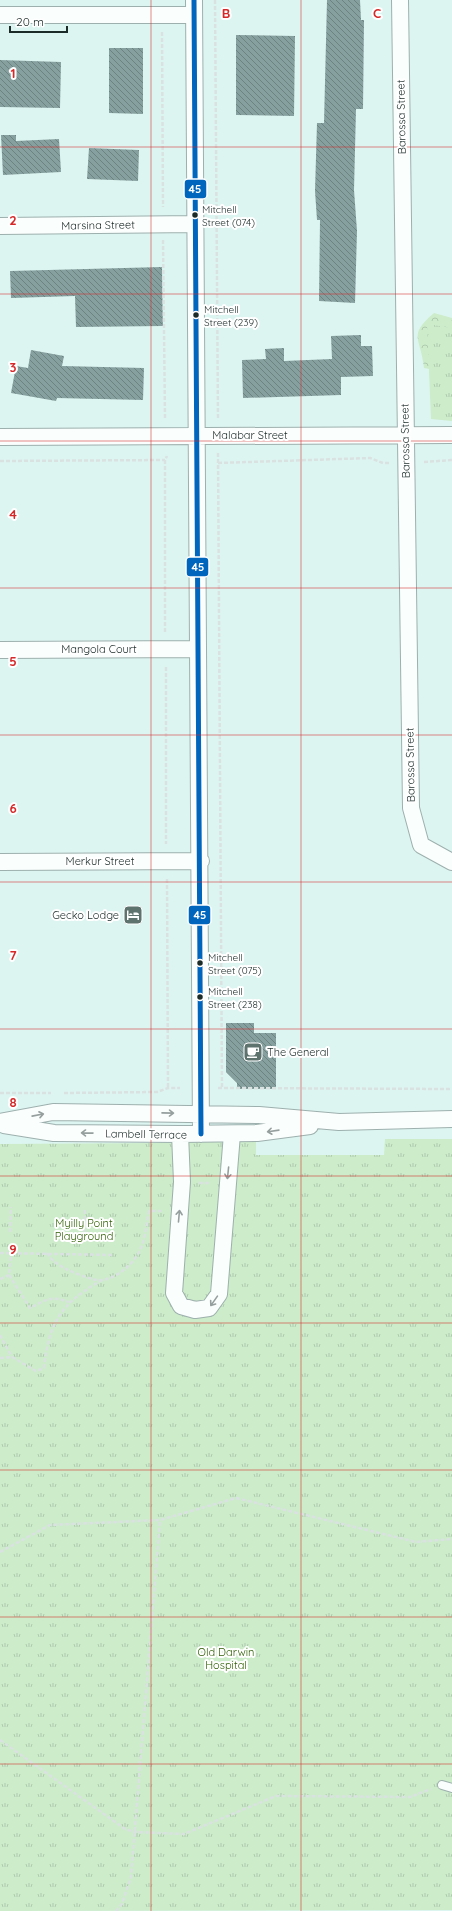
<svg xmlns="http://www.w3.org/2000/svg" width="452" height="1911" font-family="Quicksand,sans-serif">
<defs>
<pattern id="forest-crowns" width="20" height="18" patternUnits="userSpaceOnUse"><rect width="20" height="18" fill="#ccecca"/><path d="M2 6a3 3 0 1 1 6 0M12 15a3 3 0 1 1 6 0" fill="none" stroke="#afcbae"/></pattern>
<pattern id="park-tufts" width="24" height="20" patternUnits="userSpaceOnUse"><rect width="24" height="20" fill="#ccecca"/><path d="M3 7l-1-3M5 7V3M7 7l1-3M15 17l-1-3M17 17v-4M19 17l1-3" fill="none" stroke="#afcbae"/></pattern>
<pattern id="building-back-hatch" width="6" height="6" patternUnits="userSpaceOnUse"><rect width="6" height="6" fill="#86a0a0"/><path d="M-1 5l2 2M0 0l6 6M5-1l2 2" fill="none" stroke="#6d8382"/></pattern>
</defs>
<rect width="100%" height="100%" fill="#ddf5f1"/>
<path fill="url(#forest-crowns)" d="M434,313l18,5v51l-6,3 -22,-4c-3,-31 -17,-32 10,-55z"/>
<path fill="url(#park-tufts)" d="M427,324l25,4v93l-21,-2z
M385,1139h67v771l-452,1v-767l155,-1 101,-3v15h128z"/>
<path fill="url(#building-back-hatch)" d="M327,0h33l1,20h3l-1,89h-7l-2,81 3,41 -2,72 -36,-2 1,-81h-3l-2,-29 2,-68h7z
M236,35l59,1 -1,80 -58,-1z
M109,48h34v66l-34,-1z
M0,60l61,2 -1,46 -60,-1z
M1,135h15v6l43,-2 2,33 -58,3z
M89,148l50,2 -1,31 -51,-2z
M162,267l1,59 -87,1 -1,-31 -64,2 -1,-27z
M361,335v11h11l1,30 -32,1v18l-98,3 -1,-38 24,-1 -1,-10 19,-1v13l48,-2 -1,-23z
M31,350l33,6 -2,10 82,2 -1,32 -86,-2 -1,3 -45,-8 5,-27 12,2z
M226,1023h28v10h22v56h-39v-6l-11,-11z"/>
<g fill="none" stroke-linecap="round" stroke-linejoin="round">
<g stroke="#9db0ad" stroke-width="10">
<path id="lane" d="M442,1785l10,3"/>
</g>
<g stroke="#9db0ad" stroke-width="18">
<path id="street" d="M194,0l7,1134
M400,0l11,808 10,37 31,17
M0,15h194
M0,226l196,-2
M0,437l452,-2
M0,650l197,-1
M0,862l201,-1
M0,1122l53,-10 206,3 80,7 113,-3
M4,1125l50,8 126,1 77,-1 53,-7
M180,1134l2,48 -8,111 7,13 14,4 14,-2 10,-14 13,-160"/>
</g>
<path stroke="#dae1e1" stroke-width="2.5" stroke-dasharray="4 2" stroke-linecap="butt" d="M215,0l3,420
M162,32l1,175
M163,240l2,179
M218,453l4,635
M0,461l165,-1
M424,462l28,-2
M218,463l152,-5 13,5h7
M165,632v-172l2,-4
M166,667v177
M167,879l1,209
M218,1088l234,1
M0,1093h51
M64,1093l93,-1 11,-4h12
M199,1183h11
M10,1232l1,-25
M84,1232l1,-24
M0,1253l113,2
M47,1253c2,3 5,7 8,9 8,7 38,20 48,18 15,-3 29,-15 36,-28 7,-13 7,-27 10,-41h14
M9,1275l21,33c16,-8 21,-13 39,-6
M0,1279l9,-4 2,-21
M0,1335l12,22
M0,1358l12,-1 24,14 8,-3c5,-47 18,-65 58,-88
M0,1552l50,-27 110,-5 76,-22 180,44 36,-3
M0,1740l125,89 9,3 50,2 92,-38 134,1 21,-8
M116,1911l6,-7 9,-27 29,-357"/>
<use href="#lane" stroke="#fafefd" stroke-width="8"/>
<use href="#street" stroke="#fafefd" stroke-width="16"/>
<g stroke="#fff" stroke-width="8">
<path id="bus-1" d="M194,0l7,1134"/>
</g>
<use href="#bus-1" stroke="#0065bd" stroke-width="5"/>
</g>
<defs><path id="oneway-shaft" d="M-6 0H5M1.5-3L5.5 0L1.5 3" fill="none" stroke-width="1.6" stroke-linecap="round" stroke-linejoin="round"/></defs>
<g stroke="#959f9d">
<use href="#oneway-shaft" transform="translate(168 1113) rotate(1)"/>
<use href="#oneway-shaft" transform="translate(38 1115) rotate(-11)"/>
<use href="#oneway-shaft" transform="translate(273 1131) rotate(172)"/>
<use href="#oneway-shaft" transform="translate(87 1133) rotate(-179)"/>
<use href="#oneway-shaft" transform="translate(228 1173) rotate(96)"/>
<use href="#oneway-shaft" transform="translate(179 1216) rotate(-85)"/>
<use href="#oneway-shaft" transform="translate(214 1301) rotate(125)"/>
</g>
<path fill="none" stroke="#d62828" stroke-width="1" stroke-opacity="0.55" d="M151,0v1911M301,0v1911M0,147h452M0,294h452M0,441h452M0,588h452M0,735h452M0,882h452M0,1029h452M0,1176h452M0,1323h452M0,1470h452M0,1617h452M0,1764h452"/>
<defs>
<g id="hotel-square" transform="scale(1)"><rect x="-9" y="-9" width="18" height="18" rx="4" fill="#5e726e" stroke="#fff"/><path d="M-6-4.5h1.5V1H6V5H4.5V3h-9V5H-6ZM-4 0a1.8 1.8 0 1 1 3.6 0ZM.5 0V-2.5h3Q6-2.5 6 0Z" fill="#fff"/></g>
<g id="cafe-square" transform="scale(1)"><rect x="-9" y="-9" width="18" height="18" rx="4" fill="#5e726e" stroke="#fff"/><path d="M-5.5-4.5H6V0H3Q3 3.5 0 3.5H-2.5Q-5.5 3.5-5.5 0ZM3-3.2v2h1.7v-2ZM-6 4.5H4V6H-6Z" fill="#fff"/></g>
</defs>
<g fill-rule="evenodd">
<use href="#hotel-square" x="133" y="915"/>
<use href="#cafe-square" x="253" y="1052"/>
</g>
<g fill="#1a2b28" stroke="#fff" stroke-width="1.5">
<circle cx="195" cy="215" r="3.5"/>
<circle cx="196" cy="315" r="3.5"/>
<circle cx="200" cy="963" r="3.5"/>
<circle cx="200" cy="997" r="3.5"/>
</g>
<g text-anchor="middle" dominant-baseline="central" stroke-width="4" stroke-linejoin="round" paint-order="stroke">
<g font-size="10" fill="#1a2b28" stroke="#fff" text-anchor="start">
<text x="202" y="209">Mitchell<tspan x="202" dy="13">Street (074)</tspan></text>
<text x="204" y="309">Mitchell<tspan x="204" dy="13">Street (239)</tspan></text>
<text x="208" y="957">Mitchell<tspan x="208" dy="13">Street (075)</tspan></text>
<text x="208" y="991">Mitchell<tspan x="208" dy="13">Street (238)</tspan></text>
</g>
<g font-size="11" fill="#1a2b28" stroke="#fff">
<text transform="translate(401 117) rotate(-91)">Barossa Street</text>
<text transform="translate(98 225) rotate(-1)">Marsina Street</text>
<text x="250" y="435">Malabar Street</text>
<text transform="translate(405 441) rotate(-91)">Barossa Street</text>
<text x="99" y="649">Mangola Court</text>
<text transform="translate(410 765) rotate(-91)">Barossa Street</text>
<text x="100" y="861">Merkur Street</text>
<text transform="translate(146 1134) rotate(1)">Lambell Terrace</text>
</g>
<g font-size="11" fill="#1a2b28" stroke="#fff" text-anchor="end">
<text x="119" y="915">Gecko Lodge</text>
<text x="267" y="1052" text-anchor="start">The General</text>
</g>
<g font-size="11" fill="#2f5f03" stroke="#fff">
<text x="84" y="1223">Myilly Point<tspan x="84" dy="13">Playground</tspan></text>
<text x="226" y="1652">Old Darwin<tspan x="226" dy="13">Hospital</tspan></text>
</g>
</g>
<g font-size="13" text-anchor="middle" font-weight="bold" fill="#d62828" stroke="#fff" stroke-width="4" stroke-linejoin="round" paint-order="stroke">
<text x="226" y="18">B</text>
<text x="377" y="18">C</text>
<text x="13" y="78">1</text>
<text x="13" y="225">2</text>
<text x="13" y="372">3</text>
<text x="13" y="519">4</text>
<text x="13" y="666">5</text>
<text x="13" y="813">6</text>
<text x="13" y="960">7</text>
<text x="13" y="1107">8</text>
<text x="13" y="1254">9</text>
</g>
<g stroke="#fff" stroke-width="1.5">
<rect x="184" y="179" width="23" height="20" rx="4" fill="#0065bd"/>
<rect x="186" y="557" width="23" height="20" rx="4" fill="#0065bd"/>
<rect x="188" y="905" width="23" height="20" rx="4" fill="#0065bd"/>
</g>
<g font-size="11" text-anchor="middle" font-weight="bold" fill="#fff">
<text x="195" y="193">45</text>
<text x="198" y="571">45</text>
<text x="200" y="919">45</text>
</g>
<path d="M10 26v6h57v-6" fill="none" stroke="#1a2b28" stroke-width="2"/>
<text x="16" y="26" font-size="12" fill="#1a2b28" stroke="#ffffff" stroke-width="3" paint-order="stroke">20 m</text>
</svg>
